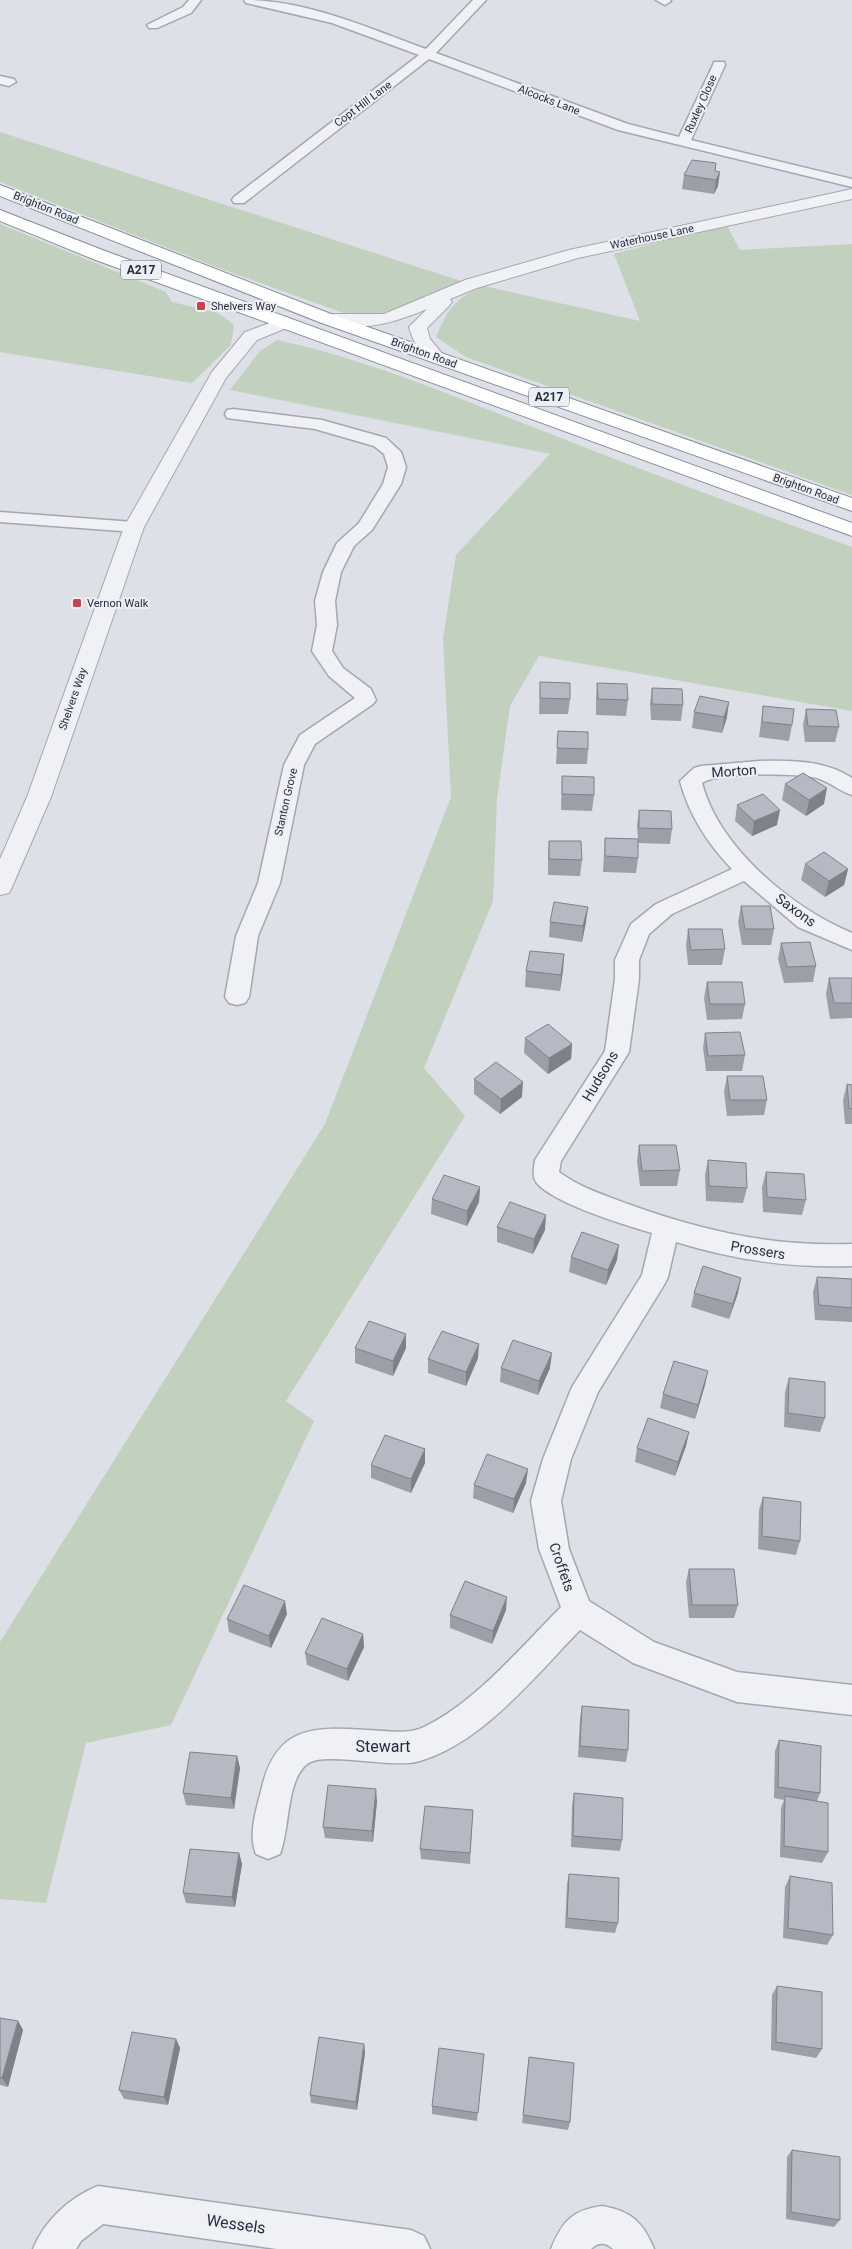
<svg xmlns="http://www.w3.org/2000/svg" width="852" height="2249" font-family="Roboto,sans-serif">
<rect width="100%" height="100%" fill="#dde0e7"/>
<path fill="#c2d0be" d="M0,132l461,149 -57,26 -30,8 -28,-1 -130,-47 -216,-85z
M0,224l166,68 6,10 46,11 16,12 -3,20 -39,38 -192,-31z
M726,224l14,26 112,-6v251l-386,-138 -30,-20c12,-28 19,-39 48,-51l156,35 -26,-67z
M277,340c94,20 182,59 271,93 101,40 202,77 304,114v164l-313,-55 -29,50 -13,93 -4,102 -69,167 41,48 -179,285 28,20 -143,304 -85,18 -40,160 -46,-4v-257l325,-518 126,-327 -8,-158 13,-84 94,-101 -320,-64 30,-39z"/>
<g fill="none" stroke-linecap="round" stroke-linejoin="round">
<g stroke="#a3a7b1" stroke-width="3">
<path id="minor" d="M189,0h12l-10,13 -34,15h-8l-2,-3 36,-18z
M244,0c63,0 124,28 182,49l47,-49h13l-50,53 192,71 51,13 34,-72 1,-3h10l1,3 -34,75 161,39v8l-234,-57 -189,-71 -185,144h-10l-2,-3 2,-3 185,-142 -87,-32 -86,-20z
M656,0h14l1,1 -6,4z
M0,76l14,3 2,3 -7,4 -9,-2z
M233,409l89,11 64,18 15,14 5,15 -5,17 -29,46 -18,16 -13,26 -6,29 2,24 -5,26 11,17 28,21 5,11 -3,4 -58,40 -11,21 -24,118 -22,53 -9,61 -4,6 -8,2 -8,-2 -4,-6 11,-61 22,-53 26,-118 16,-30 55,-37 -26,-22 -17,-25 5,-26 -2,-24 8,-29 14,-29 22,-20 24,-39 5,-17 -4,-13 -10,-8 -59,-17 -88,-11 -2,-4 2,-4z
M0,512l134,10 6,1 3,4 -3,4 -6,1 -134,-10z
M759,761c31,-1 66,-1 93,17v17c-13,-4 -22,-13 -35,-17 -18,-5 -101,-6 -115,5 17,65 90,125 150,150v17l-54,-23 -54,-46 -72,33 -23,20 -10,26v19l-10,73 -68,109 -2,11c21,16 46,23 69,32 74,27 145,43 224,40v22c-61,2 -118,-6 -176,-24l-8,35 -4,8 -66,107 -27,67 -10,42 8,48 20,52 65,41 83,30 115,13v30l-115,-13 -104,-39 -53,-33c-45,46 -99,115 -164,132 -25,6 -93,-11 -109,2 -21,17 -17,65 -27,90l-12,5 -12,-5c-8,-19 0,-43 5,-63 16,-73 61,-63 122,-60 13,1 29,2 41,-4 52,-25 97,-80 137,-120l-22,-58 -8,-48 12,-42 29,-72 70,-112 10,-42c-27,-8 -100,-30 -116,-51 -4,-6 -2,-14 -1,-22l70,-109 10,-72v-19l16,-36 25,-20 76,-35c-24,-25 -43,-54 -52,-88l14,-13 7,-2z
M98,2186l313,44 13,6 6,13h-153l-174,-25 -22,17 -5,8h-43c12,-29 36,-51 65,-63z
M602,2206c29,5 41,16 52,43h-41c-7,-7 -15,-7 -22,0h-40c11,-27 21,-39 51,-43z"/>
</g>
<g stroke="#a3a7b1" stroke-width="2">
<path id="tertiary" d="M852,189v10l-274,59 -101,30 -27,11 2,3 -3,4 -22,22 3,11 15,18 -3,4c-18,4 -29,-19 -33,-34l18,-18c-38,16 -67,23 -108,13l-3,-4 3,-4h65l81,-34 104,-30z
M283,318l6,1 3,4 -3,4 -32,13 -31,38 -82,149 -93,270 -39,90 -3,6 -9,2v-36l27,-62 97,-270 88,-155 33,-40z"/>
</g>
<g stroke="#858d9d" stroke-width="2">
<path id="trunk" d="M0,185l331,129 521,184v13l-533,-189 -319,-126z
M0,210l105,41 747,272v13l-759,-277 -93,-38z"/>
</g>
<use href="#minor" fill="#f0f1f5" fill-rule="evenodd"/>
<use href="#tertiary" fill="#f0f1f5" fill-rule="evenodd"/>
<use href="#trunk" fill="#fff" fill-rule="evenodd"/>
</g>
<path fill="#9b9fa8" d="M715,171l3,15 -4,8 -32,-5 2,-14z
M540,682l30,17 -2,15h-29z
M597,683l31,17 -2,16 -30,-1v-16z
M652,688l31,17 -2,16 -30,-1 -1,-16z
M763,706l29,19 -3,16 -30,-4z
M806,709l33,18 -4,15h-30l-2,-17z
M694,712l33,5 -5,16 -30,-5z
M558,731l30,18 -1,15h-31z
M562,776l32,19 -2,16 -31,-1z
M785,784l39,20 -18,12 -24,-16z
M737,805l40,20 -25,11 -17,-15z
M639,810l33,19 -2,15 -32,-1v15l-2,15 -33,-1 1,-19 1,-15 33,1 -1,-14z
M549,841l33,19 -2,16 -32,-1v-19z
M805,864l43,5 -4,16 -19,12 -24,-17z
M741,906l33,23 -3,16h-29l-4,-23z
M550,922h36l-4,20 -33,-5z
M688,929l37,20 -3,16h-34l-2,-20z
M781,943l35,23 -3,16 -29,1 -6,-24z
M564,954l-1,16 -3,21 -35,-4 1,-16z
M829,978h23v40l-22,1 -4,-25z
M707,982l38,22 -3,15 -35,1 -3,-22z
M705,1033l40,22 -3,16h-36l-3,-23z
M525,1038l47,6 -1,15 -23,15 -24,-21z
M727,1076l40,24 -3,15 -37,1 -3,-24z
M474,1079l48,18 -22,17 -26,-20z
M847,1084l5,1v39h-7l-2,-24z
M639,1145l41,25 -3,16h-37l-3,-25z
M708,1160l39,28 -4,15 -37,-2 -1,-26z
M766,1172l40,28 -4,15 -39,-3 -1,-25z
M480,1187l-1,15 -12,24 -36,-12 1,-15z
M497,1227l48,3 -12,24 -36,-12z
M571,1257l46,3 -11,25 -37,-13z
M817,1277l35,2v43l-37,-2 -2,-28z
M694,1293h44l-9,26 -38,-12z
M355,1348h51l-13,28 -38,-13z
M478,1358l-12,28 -38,-13v-14z
M501,1368h49l-12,27 -38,-13z
M789,1378l36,40 -5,14 -36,-5 1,-35z
M705,1385l-10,34 -35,-11 3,-14z
M689,1432l-3,14 -11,30 -40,-14 2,-14z
M425,1463l-14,30 -40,-15v-13z
M526,1483l-13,30 -40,-15 1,-13z
M763,1497l37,44 -4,14 -38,-6 1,-39z
M689,1569l49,36 -4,13h-45l-3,-36z
M506,1610l-14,34 -42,-16v-13z
M287,1614l-16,34 -42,-16 -2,-13z
M363,1634l1,13 -16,34 -41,-16 -2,-12z
M582,1706l46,44 -2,12 -48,-5 2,-39z
M779,1740l41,53 -3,8 11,51 -6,11 -42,-6 1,-49 3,-8 -10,-2 1,-47z
M237,1756l3,12 -6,41 -48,-4 -3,-12z
M574,1793l48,47 -2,11 -49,-4 1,-42z
M377,1801l-4,41 -48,-4 -2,-11z
M473,1810l-3,54 -49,-5 -1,-10z
M239,1853l3,11 -7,43 -49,-4 -3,-10z
M569,1874l49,49 -3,10 -50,-5 2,-44z
M790,1876l43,59 -6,10 -44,-7 2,-51z
M777,1986l45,63 -6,9 -45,-8 1,-55z
M0,2018l18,3 5,9 -15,57 -8,-2z
M176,2039l4,9 -12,57 -44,-6 -5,-9z
M364,2044l1,9 -8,57 -46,-7 -1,-8z
M484,2054l-7,67 -45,-7v-8z
M529,2057l41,65 -2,8 -46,-7z
M792,2150l48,70 -6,7 -48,-8 1,-62z"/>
<path fill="#7e8288" d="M720,172l-2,14 -4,8 2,-14z
M729,702l-2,15 -5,16 2,-16z
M827,788l-3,16 -18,12 3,-16z
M780,810l-3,15 -25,11 2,-15z
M848,869l-4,16 -19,12 4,-16z
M588,907l-2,15 -4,20 1,-16z
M564,954l-1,16 -3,21 1,-16z
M572,1044l-1,15 -23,15 1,-16z
M523,1082l-1,15 -22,17 1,-15z
M480,1187l-1,15 -12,24v-15z
M546,1215l-1,15 -12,24 1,-15z
M619,1245l-2,15 -11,25 2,-15z
M741,1278l-3,15 -9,26 4,-15z
M406,1334v14l-13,28v-15z
M479,1344l-1,14 -12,28v-14z
M552,1353l-2,15 -12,27 1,-14z
M708,1371l-3,14 -10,34 3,-14z
M689,1432l-3,14 -11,30 3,-14z
M425,1449v14l-14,30v-14z
M528,1469l-2,14 -13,30 1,-14z
M507,1597l-1,13 -14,34 1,-13z
M285,1601l2,13 -16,34 -2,-12z
M363,1634l1,13 -16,34 -1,-12z
M237,1756l3,12 -6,41 -3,-11z
M376,1789l1,12 -4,41 -1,-11z
M239,1853l3,11 -7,43 -3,-10z
M18,2021l5,9 -15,57 -6,-9z
M176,2039l4,9 -12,57 -4,-8z
M364,2044l1,9 -8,57 -1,-8z"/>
<path fill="#b4b9c3" stroke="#7e8288" d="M692,160l24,3 -1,8 5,1 -4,8 -32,-5z
M540,682l30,1v16l-30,-1z
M597,683l30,1 1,16 -30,-1z
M652,688l30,1 1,16 -31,-1z
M700,696l29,6 -5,15 -30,-5z
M763,706l31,3 -2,16 -30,-3z
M806,709l30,1 3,17 -31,-1z
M558,731l30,1v17l-31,-1z
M803,773l24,15 -18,12 -24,-16z
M562,776l32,1v18l-32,-1z
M763,794l17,16 -26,11 -17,-16z
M639,810l32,1 1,18 -33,-1z
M605,838l33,1v19l-33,-2z
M549,841h32l1,19 -33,-1z
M824,852l24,17 -19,12 -24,-17z
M554,902l34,5 -5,19 -33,-4z
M741,906h29l4,23h-29z
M688,929h34l3,20 -34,1z
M810,942l6,24 -29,1 -6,-24z
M530,951l34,3 -3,21 -35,-4z
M829,978h23v25h-18z
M707,982h35l3,22h-35z
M548,1024l24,20 -23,14 -24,-20z
M740,1032l5,23 -37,1 -3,-23z
M496,1062l27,20 -22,17 -27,-20z
M727,1076h36l4,24h-37z
M847,1084l5,1v24l-3,-1z
M639,1145h37l4,25 -38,1z
M708,1160l38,3 1,25 -38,-2z
M766,1172l38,2 2,26 -39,-3z
M444,1175l36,12 -13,24 -35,-12z
M510,1202l36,13 -12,24 -37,-12z
M582,1232l37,13 -11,25 -37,-13z
M703,1266l38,12 -8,26 -39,-11z
M817,1277l35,2v29l-33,-3z
M369,1321l37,13 -13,27 -38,-13z
M442,1331l37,13 -13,28 -38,-13z
M513,1340l39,13 -13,28 -38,-13z
M674,1361l34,10 -10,34 -35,-11z
M789,1378l36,4v36l-37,-5z
M648,1418l41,14 -11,30 -41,-14z
M385,1435l40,14 -14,30 -40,-14z
M487,1454l41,15 -14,30 -40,-14z
M763,1497l38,5 -1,39 -38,-5z
M689,1569h45l4,36h-46z
M465,1581l42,16 -14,34 -43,-16z
M244,1585l41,16 -16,35 -42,-17z
M322,1618l41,16 -16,35 -42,-16z
M582,1706l47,4 -1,40 -48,-4z
M779,1740l42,6 -1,47 -42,-6z
M190,1752l47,4 -6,42 -48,-5z
M328,1785l48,4 -4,42 -49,-4z
M574,1793l49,5 -1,42 -49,-4z
M785,1796l43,7v49l-44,-6z
M425,1806l48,4 -3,43 -50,-4z
M190,1849l49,4 -7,44 -49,-4z
M569,1874l50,4 -1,45 -51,-5z
M790,1876l42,7 1,52 -45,-7z
M777,1986l45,6v57l-46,-7z
M0,2018l18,3 -16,57h-2z
M132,2032l44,7 -12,58 -45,-7z
M319,2037l45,7 -8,58 -46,-7z
M439,2048l45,6 -6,59 -46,-7z
M529,2057l45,6 -4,59 -47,-7z
M792,2150l48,7v63l-49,-8z"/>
<g fill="#cb434e" stroke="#eceff4" stroke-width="2">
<rect x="196" y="301" width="10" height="10" rx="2.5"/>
<rect x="72" y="598" width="10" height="10" rx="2.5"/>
</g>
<g text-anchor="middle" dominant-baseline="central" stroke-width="4" stroke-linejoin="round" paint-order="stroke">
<g font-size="11" fill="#272d3d" stroke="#eceff4">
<text transform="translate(549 100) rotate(21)">Alcocks Lane</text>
<text transform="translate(363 104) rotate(-37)">Copt Hill Lane</text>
<text transform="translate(701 104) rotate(-66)">Ruxley Close</text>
<text transform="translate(46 208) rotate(22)">Brighton Road</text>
<text transform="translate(652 237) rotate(-12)">Waterhouse Lane</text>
<text transform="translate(424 353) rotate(20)">Brighton Road</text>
<text transform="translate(806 489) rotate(20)">Brighton Road</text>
<text transform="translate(73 699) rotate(-71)">Shelvers Way</text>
<text transform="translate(286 802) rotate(-77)">Stanton Grove</text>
</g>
<g font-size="11" fill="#272d3d" stroke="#eceff4" text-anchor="start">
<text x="211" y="306">Shelvers Way</text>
<text x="87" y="603">Vernon Walk</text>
</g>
<g fill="#eceff4" stroke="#626774" stroke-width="1">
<rect x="121" y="260.5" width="40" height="19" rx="4"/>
<rect x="529" y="387.5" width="40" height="19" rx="4"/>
</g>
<g font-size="12" font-weight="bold" fill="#272d3d">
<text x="141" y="270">A217</text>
<text x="549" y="397">A217</text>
</g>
<g font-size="14" fill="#272d3d" stroke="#eceff4">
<text transform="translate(734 771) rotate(-4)">Morton</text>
<text transform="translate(796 910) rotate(36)">Saxons</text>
<text transform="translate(600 1076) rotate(-59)">Hudsons</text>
<text transform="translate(758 1250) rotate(9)">Prossers</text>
<text transform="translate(562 1567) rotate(71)">Croffets</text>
</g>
<g font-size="16" fill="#272d3d" stroke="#eceff4">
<text x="383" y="1746">Stewart</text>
<text transform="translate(236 2224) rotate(8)">Wessels</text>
</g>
</g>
</svg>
